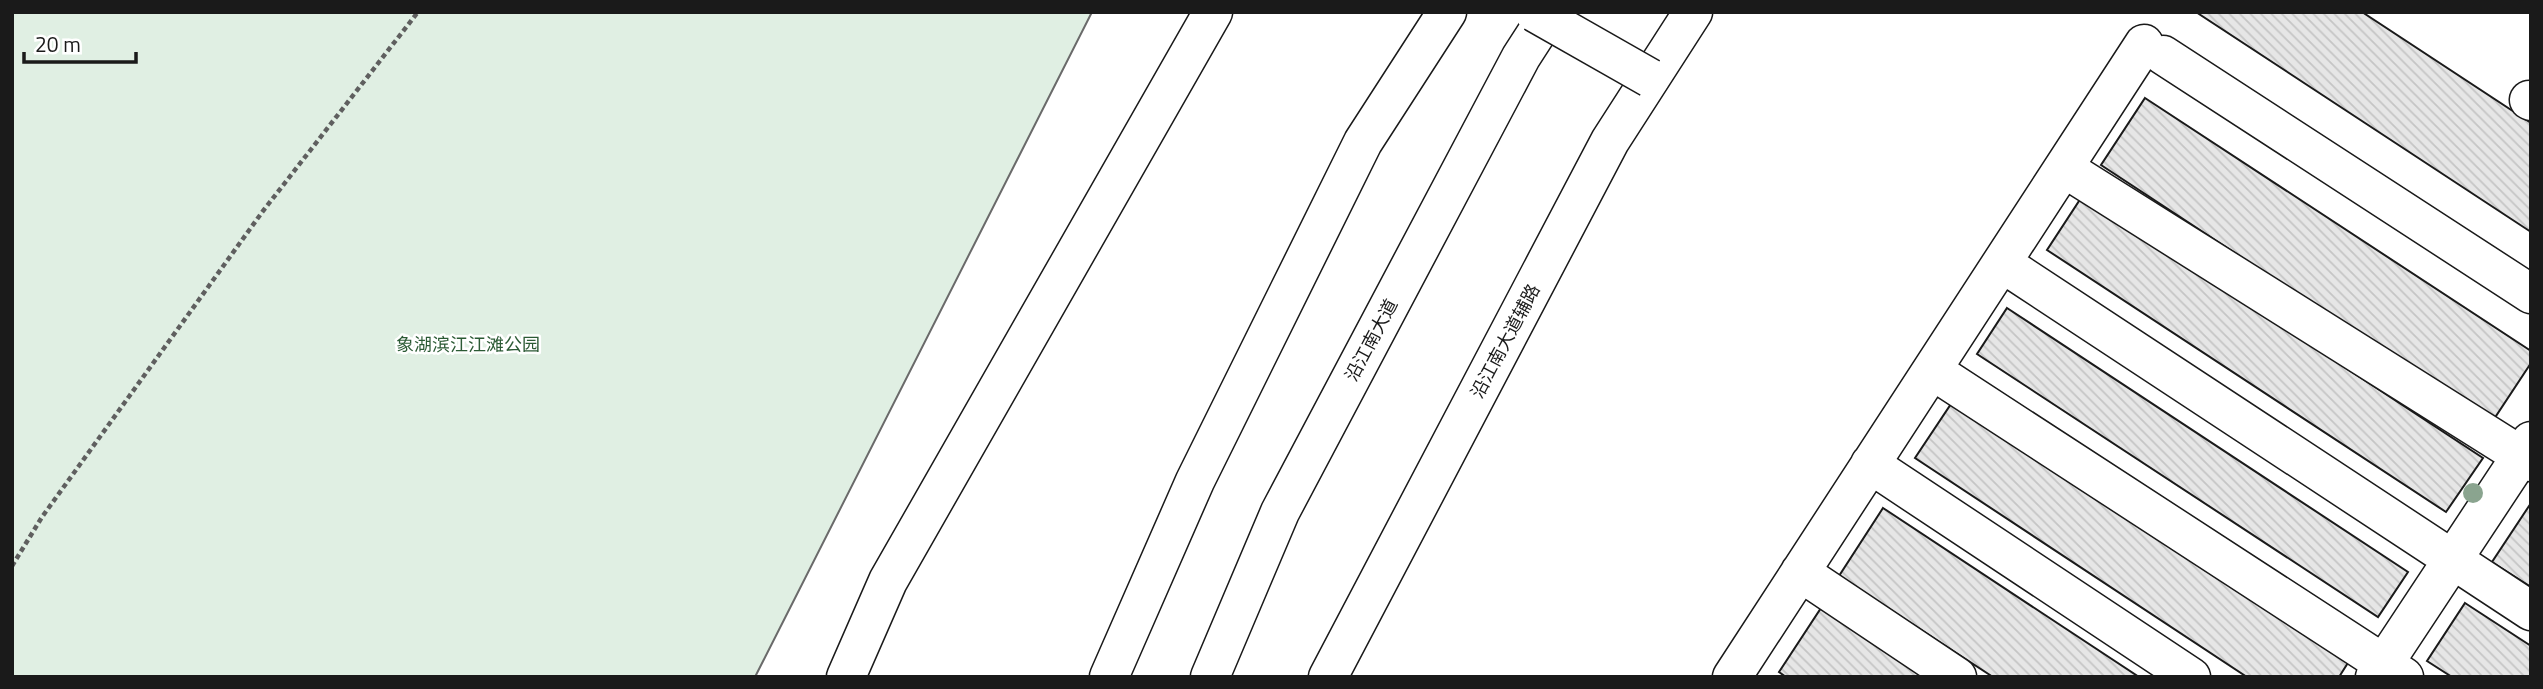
<svg xmlns="http://www.w3.org/2000/svg" width="2543" height="689" font-family="'Titillium Web','Noto Sans SC',sans-serif">
<defs>
<pattern id="building-back-hatch" width="6" height="6" patternUnits="userSpaceOnUse" patternTransform="scale(1.75)"><rect width="6" height="6" fill="#e6e6e6"/><path d="M-1 5l2 2M0 0l6 6M5-1l2 2" fill="none" stroke="#c5c5c5"/></pattern>
</defs>
<rect width="100%" height="100%" fill="#fff"/>
<path fill="#e0efe3" stroke="#6a6a6a" stroke-width="2" d="M12,12h1080l-337,665h-743z"/>
<path fill="url(#building-back-hatch)" stroke="#1a1a1a" stroke-width="2" d="M2196,12h166l169,111v109z
M2145,98l386,253v12l-39,59 -391,-257z
M2083,195l400,263 -37,54 -399,-262z
M2007,308l401,264 -30,45 -401,-263z
M1955,398l396,260 -12,19h-92l-332,-219z
M2531,503v84l-39,-25z
M1883,508l256,169h-146l-154,-101z
M2465,603l66,43v31h-79l-25,-16z
M1823,605l108,72h-145l-7,-5z"/>
<g fill="none" stroke-linecap="round" stroke-linejoin="round">
<g stroke="#1a1a1a" stroke-width="41">
<path id="minor" d="M2163,55l368,239
M2529,100l2,1
M2064,168l467,294
M2002,263l529,348
M1932,370l472,307
M1870,464l321,213
M1800,572l157,105
M1732,677l412,-633
M2375,677l156,-236"/>
</g>
<g stroke="#1a1a1a" stroke-width="41">
<path id="major" d="M846,677l42,-96 325,-569
M1328,677l282,-536 83,-129"/>
</g>
<g stroke="#1a1a1a" stroke-width="41">
<path id="highway" d="M1109,677l86,-196 168,-339 84,-130
M1210,677l70,-165 241,-455 29,-45"/>
</g>
<path stroke="#5f5f5f" stroke-width="4.5" stroke-dasharray="5 3.5" stroke-linecap="butt" d="M12,566l30,-49 221,-306 155,-199"/>
<use href="#minor" stroke="#fff" stroke-width="38"/>
<use href="#major" stroke="#fff" stroke-width="38"/>
<use href="#highway" stroke="#fff" stroke-width="38"/>
<g stroke="#1a1a1a" stroke-width="41" stroke-linecap="butt">
<path id="minor-bridge" d="M1534,12l116,66"/>
</g>
<use href="#minor-bridge" stroke="#fff" stroke-width="38"/>
</g>
<circle fill="#8aa48f" cx="2473" cy="493" r="10"/>
<g text-anchor="middle" dominant-baseline="central" stroke-width="5" stroke-linejoin="round" paint-order="stroke">
<g font-size="18" fill="#1a1a1a" stroke="#fff">
<text transform="translate(1371 340) rotate(-62)">沿江南大道</text>
<text transform="translate(1505 341) rotate(-62)">沿江南大道辅路</text>
</g>
<g font-size="18" fill="#2b5a34" stroke="#fff">
<text x="468" y="344">象湖滨江江滩公园</text>
</g>
</g>
<rect width="2543" height="689" fill="none" stroke="#1a1a1a" stroke-width="28"/>
<path d="M24 52v10h112v-10" fill="none" stroke="#1a1a1a" stroke-width="3.5"/>
<text x="35" y="52" font-size="21" fill="#1a1a1a" stroke="#ffffff" stroke-width="5" paint-order="stroke">20 m</text>
</svg>
